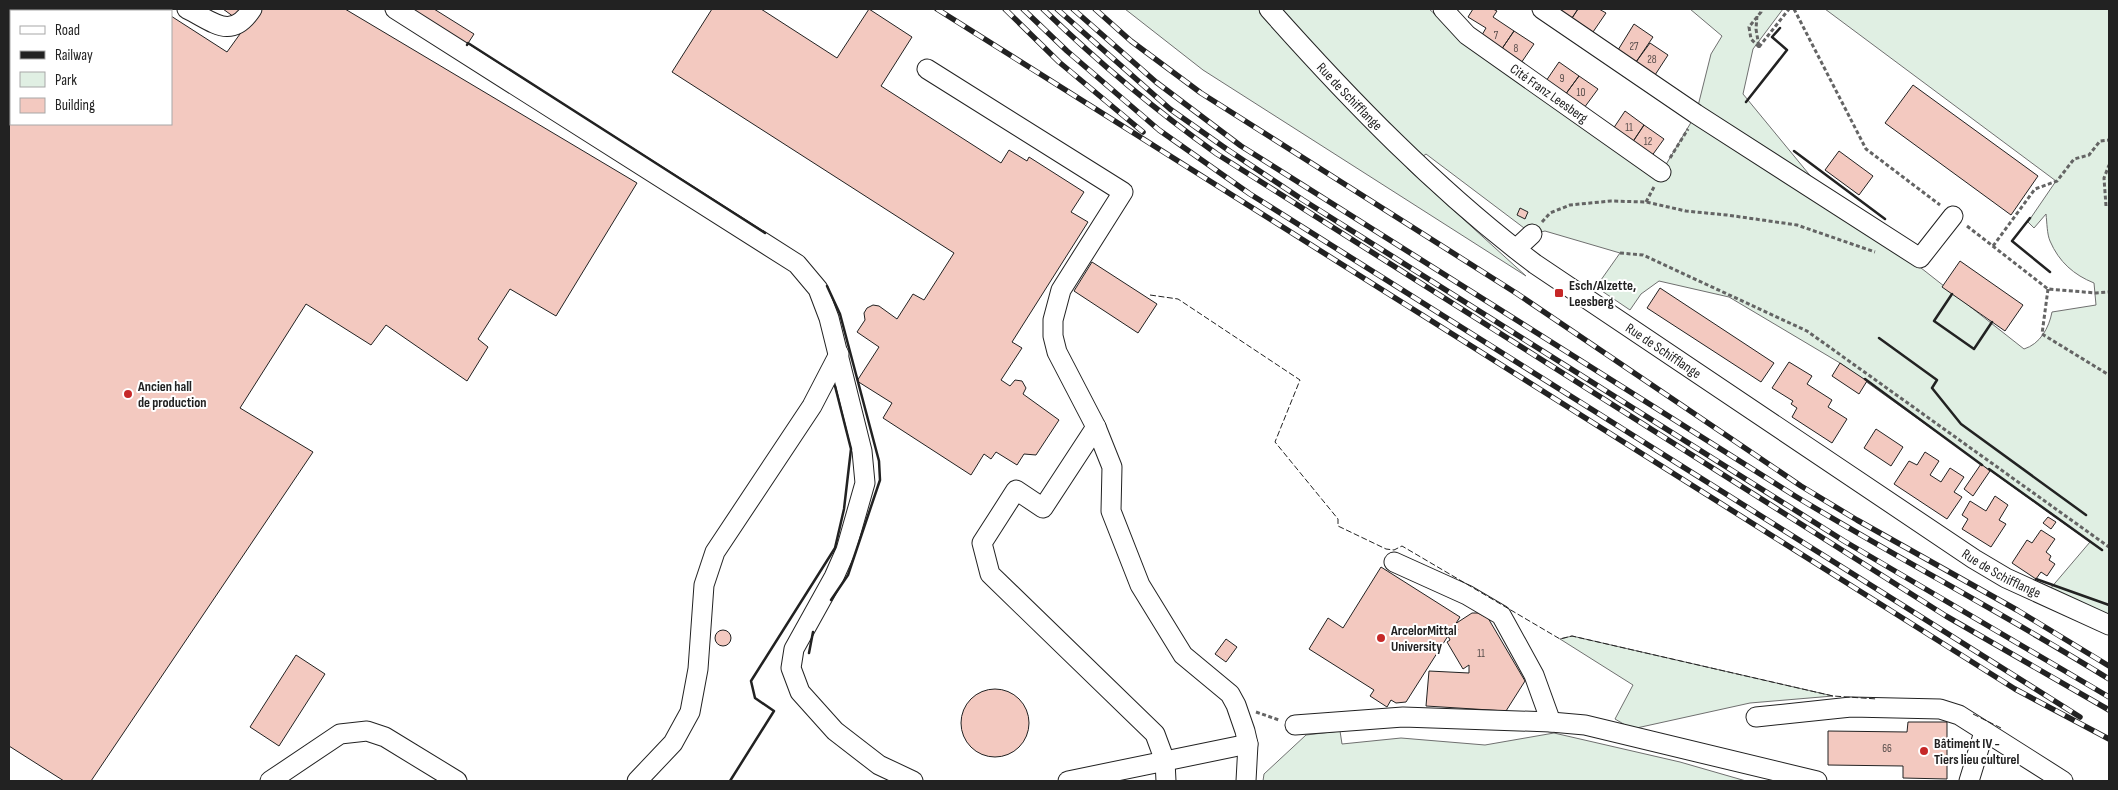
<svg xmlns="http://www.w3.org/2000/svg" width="2118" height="790" font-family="'Sofia Sans Condensed',sans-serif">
<rect width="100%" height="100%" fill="#fff"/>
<path fill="#e0efe3" stroke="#6f6f6f" d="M1125,9h304l14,12 215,157 38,-64 15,-60 11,-18 -32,-27h93l-30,40 -10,45 79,96 202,159c16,-5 25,-21 28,-37l44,-7 -2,-22c-20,-8 -35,-21 -44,-42 -3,-7 -3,-18 -4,-27l-12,14 -6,-6 28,-41 -231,-172h284v613l-65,-26 46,-54 -250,-179 -111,-66 -70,-16 -18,13 -11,16 -34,-23 24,-34 -75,-22 -13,3 -106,-80 -19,14 119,108 -323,-206z
M1572,636l261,60 -83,7 -118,26 -17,-10 18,-34 -73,-46z
M1340,731l2,13 59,-6 84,7 69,-12 126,29 66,19h-483l1,-7 42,-39z"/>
<path fill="#f3c9c0" stroke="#222" d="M49,9h111l4,2h-116z
M223,9h17l-6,8z
M258,9h87l292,174 -81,133 -46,-27 -32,50 10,8 -21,34 -81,-56 -15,20 -65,-41 -66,104 73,44 -222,329h-27l-55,-35v-734l2,2v110h160v-108l56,36z
M404,9h30l40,25 -9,14z
M712,9h49l76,49 32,-49 43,28 -31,49 120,77 8,-13 18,11 2,-4 55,35 -13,20 17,10 -76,120 10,6 -21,32 9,6 5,-6 7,1 4,7 -3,6 36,26 -23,35 -12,-1 -7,11 -21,-13 -5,7 -7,-5 -13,21 -88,-57 9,-15 -35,-22 22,-34 -22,-15 8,-12 -1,-7 3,-5 6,-3 6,1 18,13 16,-25 11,6 30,-47 -282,-181z
M1473,9h20l4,2 -4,6 21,14 -15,22 -20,-13 7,-12 -18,-11z
M1559,9h19l-6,9z
M1578,9h21l7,4 -13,19 -21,-14z
M1634,24l19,13 -17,25 -18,-12z
M1514,31l20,13 -15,22 -20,-13z
M1650,43l18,12 -13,20 -19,-13z
M1559,62l20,14 -14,19 -19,-14z
M1579,76l19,13 -14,19 -19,-13z
M1913,85l125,91 -27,39 -126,-92z
M1625,111l19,14 -12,18 -19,-14z
M1644,125l20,14 -13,18 -19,-14z
M1839,151l34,25 -14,19 -34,-25z
M1520,208l8,4 -3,7 -8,-4z
M1960,261l63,44 -18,26 -63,-44z
M1092,262l65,42 -19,29 -64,-42z
M1660,288l114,75 -13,19 -114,-74z
M1789,362l23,14 -5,8 25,16 -4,7 19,12 -15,24 -40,-26 5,-9 -6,-4 2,-3 -21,-13z
M1840,363l27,18 -8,13 -27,-18z
M1876,429l27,18 -12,19 -27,-18z
M1925,452l14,9 -9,14 11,7 9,-14 14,9 -10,15 8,5 -15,22 -53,-35 15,-23 8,4z
M1981,464l9,7 -17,25 -9,-7z
M1995,496l13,9 -9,15 7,4 -15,23 -29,-18 6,-10 -6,-4 8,-14 16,10z
M2048,517l8,5 -5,7 -8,-6z
M2041,530l14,9 -9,13 5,4 -2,4 6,4 -8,12 -6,-4 -5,7 -24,-16 15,-23 5,3z
M1381,567l79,50 -54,85 -10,1 -5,-3 -4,7 -17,-11 4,-6 -65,-41 19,-31 15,10z
M1472,613h6l10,5 37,63 -19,30 -80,-5 3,-35 40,2v-8l-6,4 -16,-27 3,-2 -2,-4 10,-6 -3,-6z
M715 638a8 8 0 1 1 16 0a8 8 0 1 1-16 0Z
M1226,639l11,8 -11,15 -11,-8z
M296,655l29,19 -46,72 -29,-19z
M961 723a34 34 0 1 1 68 0a34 34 0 1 1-68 0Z
M1908,722h39v57l-44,-1v-12l-75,-1v-34l79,1z"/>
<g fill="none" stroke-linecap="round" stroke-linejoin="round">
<g stroke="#222" stroke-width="21">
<g id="minor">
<path d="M187,9c27,13 44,32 65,0"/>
<path d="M395,9l402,255 21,25 11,29 33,133 3,32 -19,67 -12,27 -40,72 -3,19 9,24 35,39 44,34 34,16"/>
<path id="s1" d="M1269,9c81,91 168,181 266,255l439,295 32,19 103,47"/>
<path id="s2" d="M1443,9l24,26 194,137"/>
<path d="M1542,9l154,105 224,144 33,-42"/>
<path d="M927,69l196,123 -62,98 -8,30v16l4,16 39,75 16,40 -1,44 29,74 43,70 47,39 6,11 9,26 3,13 -2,37"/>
<path d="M1516,249l16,-15"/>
<path d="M1096,427l-53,81 -27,-18 -34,53 8,31 165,160 10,27 1,20"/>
<path d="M1394,562l73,33 34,20 33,60 17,47"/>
<path d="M1756,717l95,-10 89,2 19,6 104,66"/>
<path d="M1295,725l108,-8 148,5 34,3 232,56"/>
<path d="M270,781l70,-47 27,-3 18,6 72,44"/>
<path d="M637,781l36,-38 17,-31 8,-43 6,-84 11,-33 97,-146 27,-52"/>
<path d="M1068,781l180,-37"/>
<path d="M1969,781l15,-49"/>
</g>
</g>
<path stroke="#646464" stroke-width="3" stroke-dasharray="4 2.5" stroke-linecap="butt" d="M1794,9l72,140 74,56
M1757,16l-1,13 3,18
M1759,47l30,-38
M1759,47l-8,-8 -2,-12 12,-15v-3
M1670,158l18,-29
M1646,202l8,-15
M2106,206l-2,-28 5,-13
M1542,222l8,-9 20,-8 41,-4 35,1 40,9 41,4 70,10 78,27
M1967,226l81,63 48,4 13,-1
M1993,246l42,-57 22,-8 17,-22 15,-4 11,-14 9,-1
M1620,253l23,2 164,76 302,216
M2048,289l-6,45 67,41
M1256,712l23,8"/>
<use href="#minor" stroke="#fff" stroke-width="19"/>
<g stroke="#222" stroke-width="5.5">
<path id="rail" d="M937,9l1078,680 94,50
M1005,9l54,53 84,70
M1023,9l44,42 92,79 91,64 830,523
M1043,9c55,53 112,101 174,145l729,462 163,94
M1057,9l113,100 58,41 75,50 541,341 265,156
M1073,9l83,73 85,64 554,350c104,63 211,119 314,183
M1095,9l36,32 70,52 315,200 285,193 56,34 160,90 92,56"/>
</g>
<use href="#rail" stroke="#fff" stroke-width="4" stroke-dasharray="11" stroke-linecap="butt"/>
<path stroke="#222" stroke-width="1" stroke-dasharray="6 2.5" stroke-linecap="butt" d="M1150,295l28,4 122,81 -25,62 63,77v7l48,23 8,1 8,-4 158,93 12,-3 261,60 44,3
M1973,714l28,14"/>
<path stroke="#222" stroke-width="2.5" d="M467,45l1,-2 297,190
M1746,102l41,-52 -15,-13 8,-9
M1794,151l91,68
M2030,218l-18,23 38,31
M827,286l13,28 39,147 1,19 -32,95 -17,25
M1952,294l-18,27 40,28 18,-27
M1879,338l58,42 -5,8 29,36 125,91
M1865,379l117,86
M1989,469l113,81
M2036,579l73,26
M809,653l4,-21
M730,781l44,-70 -19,-13 -4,-17 84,-133 9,-39 7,-60 -16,-63"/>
</g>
<g fill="#c62828" stroke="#fff" stroke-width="2">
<rect x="1554" y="288" width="10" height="10" rx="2.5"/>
<circle cx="128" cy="394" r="5"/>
<circle cx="1381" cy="638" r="5"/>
<circle cx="1924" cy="751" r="5"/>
</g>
<g text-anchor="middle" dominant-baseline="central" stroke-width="4" stroke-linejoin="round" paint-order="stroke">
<g font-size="11" fill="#564c4a">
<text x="1496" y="35">7</text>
<text x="1634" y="46">27</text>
<text x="1516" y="48">8</text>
<text x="1652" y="59">28</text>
<text x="1562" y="78">9</text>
<text x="1581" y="92">10</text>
<text x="1629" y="127">11</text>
<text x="1648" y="141">12</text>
<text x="1481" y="653">11</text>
<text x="1887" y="748">66</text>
</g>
<g font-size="14" fill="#222" stroke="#fff">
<text stroke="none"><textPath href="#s2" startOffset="136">Cité Franz Leesberg</textPath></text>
<text stroke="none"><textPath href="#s1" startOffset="119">Rue de Schifflange</textPath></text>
<text stroke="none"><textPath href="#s1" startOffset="524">Rue de Schifflange</textPath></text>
<text stroke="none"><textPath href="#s1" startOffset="929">Rue de Schifflange</textPath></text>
</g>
<g font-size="14" font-weight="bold" fill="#222" stroke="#fff" text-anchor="start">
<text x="1569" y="285">Esch/Alzette,<tspan x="1569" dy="16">Leesberg</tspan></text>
<text x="138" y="386">Ancien hall<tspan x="138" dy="16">de production</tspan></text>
<text x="1391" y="630">ArcelorMittal<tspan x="1391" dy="16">University</tspan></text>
<text x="1934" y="743">Bâtiment IV -<tspan x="1934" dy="16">Tiers lieu culturel</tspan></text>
</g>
</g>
<rect width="2118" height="790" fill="none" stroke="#222222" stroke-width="20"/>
<rect x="10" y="10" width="162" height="115" fill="#ffffff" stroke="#a7a7a7"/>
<rect x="20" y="26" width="25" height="8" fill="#ffffff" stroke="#a7a7a7"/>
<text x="55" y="35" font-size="15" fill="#222222">Road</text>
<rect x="20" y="51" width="25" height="8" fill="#222222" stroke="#a7a7a7"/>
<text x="55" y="60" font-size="15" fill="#222222">Railway</text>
<rect x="20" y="72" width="25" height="15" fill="#e0efe3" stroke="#a7a7a7"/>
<text x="55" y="85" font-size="15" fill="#222222">Park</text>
<rect x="20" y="98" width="25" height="15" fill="#f3c9c0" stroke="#a7a7a7"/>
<text x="55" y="110" font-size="15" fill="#222222">Building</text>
</svg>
